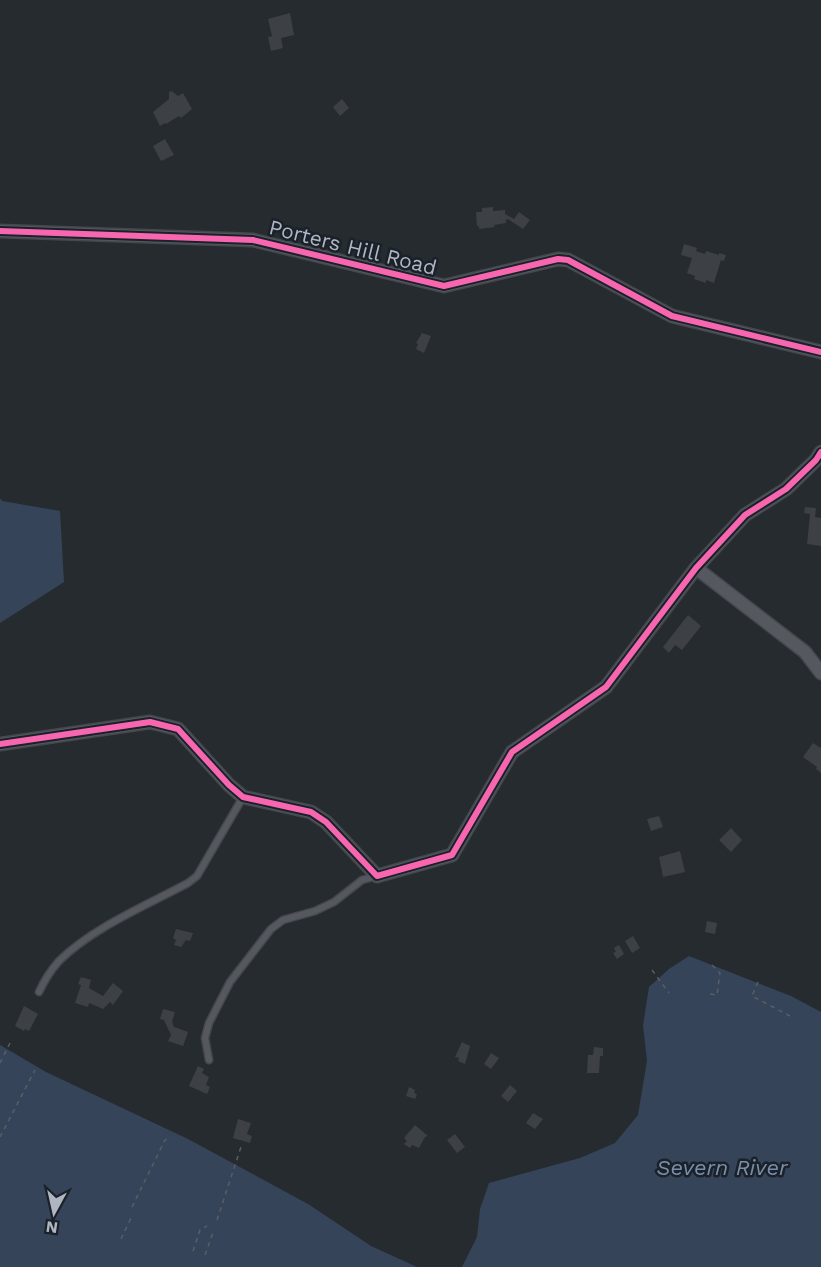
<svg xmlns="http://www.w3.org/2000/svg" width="821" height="1267" font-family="'Work Sans',sans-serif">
<rect width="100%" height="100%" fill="#262b30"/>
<path fill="#364459" d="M0,498l2,3 58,10 4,71 -64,41z
M689,956l102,40 30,16v255h-359l15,-30 3,-28 9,-26 91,-25 35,-15 23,-28 9,-54 -4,-36 6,-38 20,-18z
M0,1045l46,27 142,67 120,65 63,42 46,21h-417z"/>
<path fill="#3d4146" d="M290,13l4,22 -13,3 2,10 -12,3 -3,-14 4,-1 -4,-17z
M172,91l6,5 5,-3 9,16 -11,9 -2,-2 -13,8 -1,-1 -5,3 -7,-14 16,-13v-7z
M342,99l7,9 -9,8 -7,-9z
M165,139l9,16 -13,6 -8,-15z
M493,207v4l12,-1v4l9,5 5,-7 11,8 -7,9 -15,-10 -2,1v3l-12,2 1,2 -16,2v-3h-2l-1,-14h6v-4z
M684,244l13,4 -1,3 9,3 1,-3 13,4v-2l7,2 -2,6 -3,-1 -7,23 -8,-3v3l-12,-4 1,-3 -8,-3 5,-15 -11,-3z
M422,333l9,3 -7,17 -8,-4 2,-5 -2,-1z
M805,507l11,1 -1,9 6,1v28l-14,-2 3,-30 -6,-1z
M688,615l13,11 -19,24 -7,-5 -6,8 -6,-6z
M813,743l8,5v25l-5,-4 1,-2 -14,-10z
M659,816l4,11 -12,4 -4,-12z
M731,828l11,12 -11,12 -12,-12z
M680,851l5,21 -22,5 -4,-20z
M707,921l10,2 -2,11 -10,-2z
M176,929l17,4 -3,8 -4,-1 -5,7 -7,-2 2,-5 -3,-2z
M633,936l7,12 -8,5 -7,-12z
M619,945l5,9 -7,5 -4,-6 3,-1 -2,-4z
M81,977l10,3 -2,8 14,8 10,-13 10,8 -10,14 -3,-3 -7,7 -14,-6 -1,4 -13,-4 6,-18 -3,-1z
M24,1006l14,8 -9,17 -4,-2 -1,2 -9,-5z
M163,1009l12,3 -3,10 2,5 14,5 -5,14 -15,-5 3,-6 -7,-15 -4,-1z
M462,1042l8,4 -5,18 -7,-3 1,-3 -4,-1z
M594,1047l9,1v8h-3l-1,17h-12l1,-18h5z
M491,1053l8,5 -8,11 -7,-5z
M198,1066l6,3 -2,4 7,4 -3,8 4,2 -3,7 -18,-8z
M510,1085l7,6 -9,11 -7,-6z
M409,1087l6,3 -1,3 3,1 -2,5 -9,-3z
M533,1113l10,6 -8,10 -9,-6z
M238,1119l13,4 -4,11 5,2 -2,7 -17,-5z
M415,1125l13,11 -3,1 -6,11 -7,-3 -2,3 -6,-4 3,-3 -3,-3z
M455,1134l10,13 -8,6 -10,-13z"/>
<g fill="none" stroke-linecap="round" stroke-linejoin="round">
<g stroke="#44474b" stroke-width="9">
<path id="lane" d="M39,992c5,-11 12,-22 20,-31 33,-33 88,-56 129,-78l9,-7 46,-79
M209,1060l-4,-22 4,-15 21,-41 41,-53 12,-9 32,-9 19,-9 28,-22 15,-4"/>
</g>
<g stroke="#44474b" stroke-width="15">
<path id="street" d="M0,231l253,9 191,46 114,-27 10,1 104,56 149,36
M696,568l109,84 16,21
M0,744l150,-22 28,7 51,56 14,12 68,15 15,10 51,54 75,-21 60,-103 94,-65 90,-119 49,-53 41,-26 30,-29 5,-8"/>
</g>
<path stroke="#595e63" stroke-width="1.5" stroke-dasharray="4.5 4.5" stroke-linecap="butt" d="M652,970l17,23
M758,982l-6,14 38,20
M710,994l7,1 3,-22 -8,-8
M0,1063l10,-20
M0,1137l35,-67
M132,1207l33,-67 6,-3
M217,1220l25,-76
M121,1239l10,-21
M193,1251l7,-21 7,-4
M205,1255l9,-25"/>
<use href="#lane" stroke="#55595f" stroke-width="6"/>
<use href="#street" stroke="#55595f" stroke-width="12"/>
<g stroke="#1a212a" stroke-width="10">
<path id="cycleway" d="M0,231l253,9 191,46 114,-27 10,1 104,56 149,36
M0,744l150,-22 28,7 51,56 14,12 68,15 15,10 51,54 75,-21 60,-103 94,-65 90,-119 49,-53 41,-26 30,-29 5,-8"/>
</g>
<use href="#cycleway" stroke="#f766af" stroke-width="6"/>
</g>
<g text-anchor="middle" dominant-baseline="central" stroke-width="5" stroke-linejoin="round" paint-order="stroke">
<g font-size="21" fill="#afb6c2" stroke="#1a212a">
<text transform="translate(353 247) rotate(14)">Porters Hill Road</text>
</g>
<g font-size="22" font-style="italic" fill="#798ea9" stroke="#1a212a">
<text x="722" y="1167">Severn River</text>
</g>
</g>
<g transform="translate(54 1213) rotate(188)" stroke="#1a212a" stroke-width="4.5" paint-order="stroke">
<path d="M0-4.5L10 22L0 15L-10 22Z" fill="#afb6c2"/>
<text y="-9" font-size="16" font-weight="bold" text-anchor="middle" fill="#afb6c2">N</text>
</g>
</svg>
